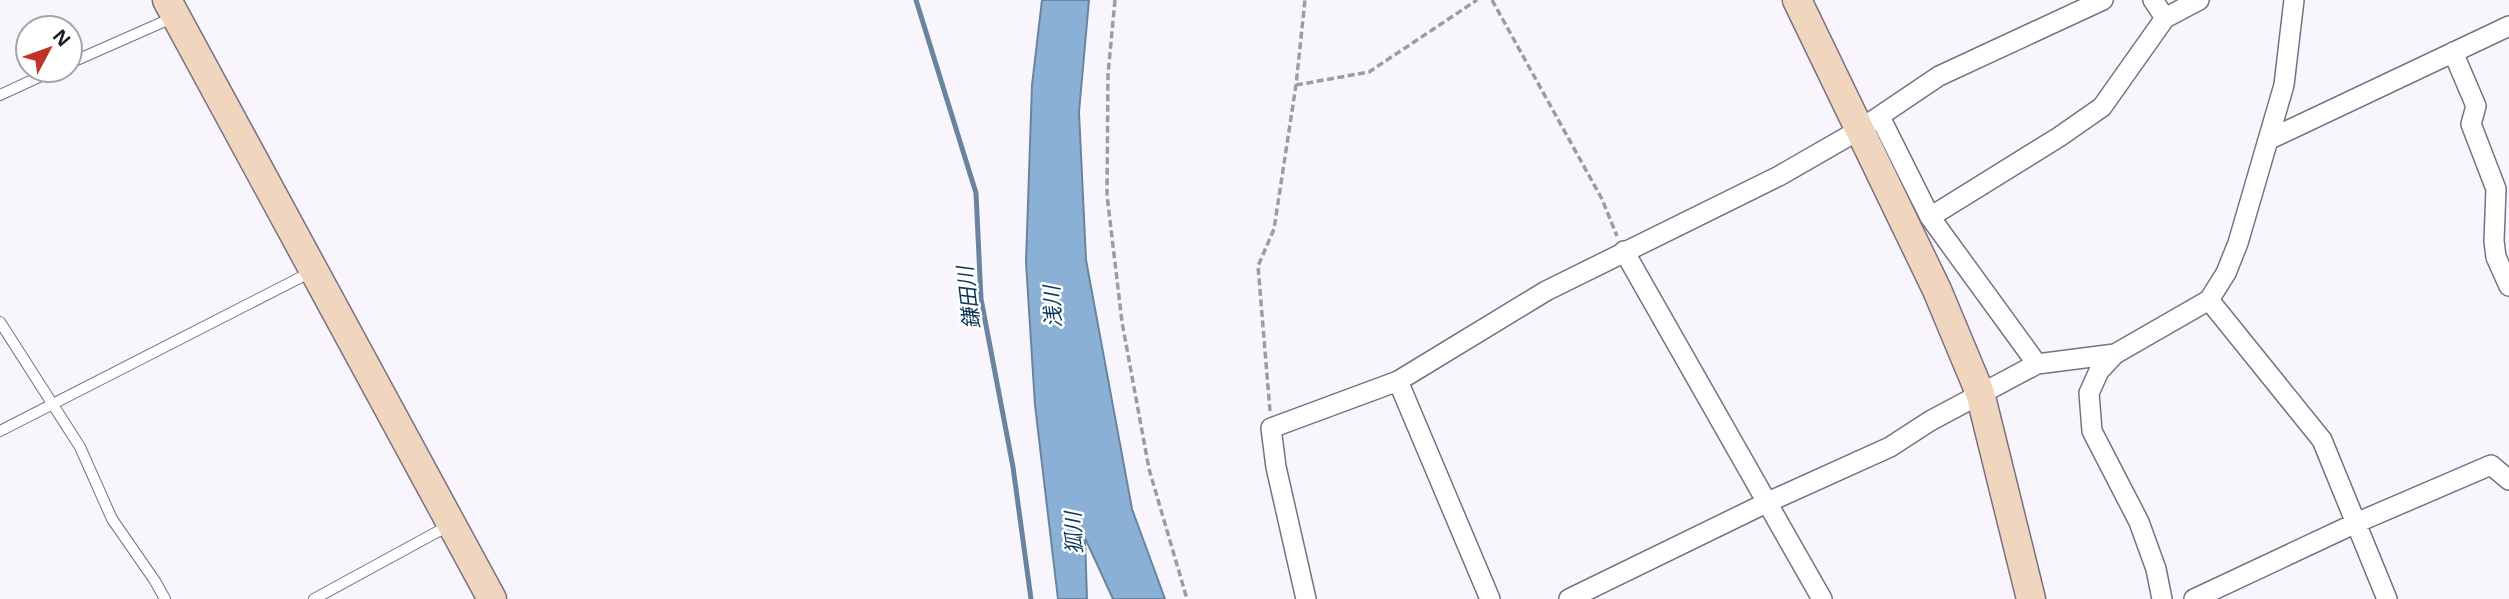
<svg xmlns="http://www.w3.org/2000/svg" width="2509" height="599" font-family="'Noto Sans','Noto Sans JP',sans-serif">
<rect width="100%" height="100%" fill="#f9f5fd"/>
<path fill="#8ab1d5" stroke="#6a849f" stroke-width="2" d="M1042,0h47l-10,112 7,148 46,249 33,90h-52l-28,-61 2,61h-29l-23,-194 -9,-143 6,-177z"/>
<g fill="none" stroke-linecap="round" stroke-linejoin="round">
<path stroke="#6a849f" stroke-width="5" d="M916,0l60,193 5,106 32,168 18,132"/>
<g stroke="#797181" stroke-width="12">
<path id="lane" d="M70,63l102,-45
M0,95l54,-25
M0,322l80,125 32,72 43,62 10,18
M0,431l311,-159
M314,599l134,-73"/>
</g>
<g stroke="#797181" stroke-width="22">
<path id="street" d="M2153,0l12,18
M2453,52l23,54 -5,18 25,65 -2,52 2,16 13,29
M1880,117l50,100 107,147
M2268,140l241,-114
M1930,217l129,-80 43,-30 63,-89 34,-18
M1624,251l198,348
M2209,300l113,140 65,159
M1398,381l92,218
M1306,599l-30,-132 -5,-39 127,-47 148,-90 233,-115 80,-46 80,-54 164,-76
M1569,599l197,-96 124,-56 40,-26 107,-57 78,-10
M2162,599l-6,-30 -17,-47 -47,-91 -3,-38 10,-22 16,-17 94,-54 17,-27 12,-30 46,-158 10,-85
M2194,599l162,-76 135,-58 18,15"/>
</g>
<g stroke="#797181" stroke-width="31">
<path id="secondary" d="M167,0l325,599
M1797,0l140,290 43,103 51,206"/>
</g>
<path stroke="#9e9ba2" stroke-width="3.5" stroke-dasharray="7 3.5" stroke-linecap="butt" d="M1115,0l-7,74 -1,121 15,127 27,147 38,130
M1492,0l110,199 15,37
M1296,85l73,-13 108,-72
M1270,411l-12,-145 16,-37 22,-144 9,-85"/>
<use href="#lane" stroke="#fff" stroke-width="10"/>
<use href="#street" stroke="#fff" stroke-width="19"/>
<use href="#secondary" stroke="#f0d6be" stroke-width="28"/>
</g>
<g text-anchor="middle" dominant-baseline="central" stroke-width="5" stroke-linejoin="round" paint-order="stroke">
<g font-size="21" font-style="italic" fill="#0a375a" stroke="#fff">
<text transform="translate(968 298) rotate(-97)">鎌田川</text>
<text transform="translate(1052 307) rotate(-93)">浅川</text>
<text transform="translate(1073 533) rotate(-92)">狐川</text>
</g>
</g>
<g transform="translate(49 49) rotate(49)"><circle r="33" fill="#ffffff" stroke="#a5a4a6" stroke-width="2"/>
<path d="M0-5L12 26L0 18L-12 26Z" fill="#c13328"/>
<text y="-10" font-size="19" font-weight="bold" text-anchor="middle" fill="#1e1b21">N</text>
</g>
</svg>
